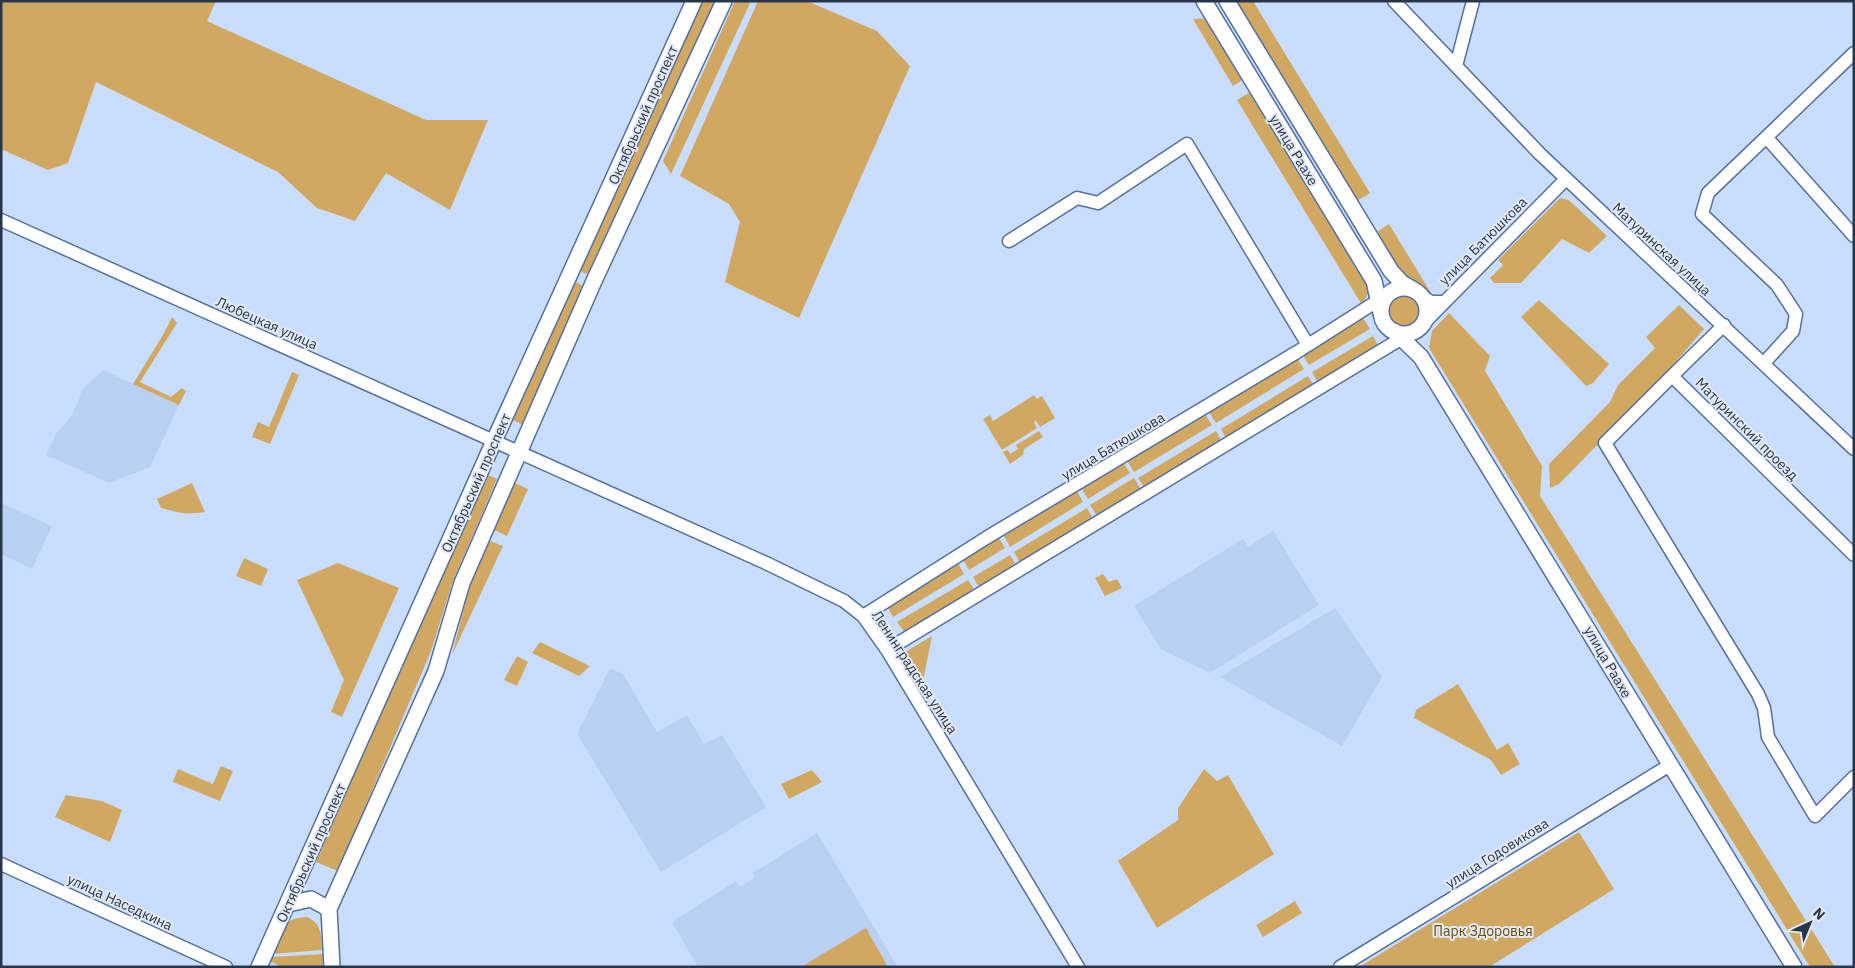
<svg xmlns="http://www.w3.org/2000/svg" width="1855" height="968" font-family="'IBM Plex Sans',sans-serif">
<rect width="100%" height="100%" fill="#c9ddfe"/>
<path fill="#b9d0f3" d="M103,370l76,35 -29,62 -41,16 -63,-28 10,-21 16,-19 11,-26z
M1,503l51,23 -20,43 -31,-15z
M1273,531l46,74 -109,68 -49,-24 -27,-43 109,-67 5,8z
M1335,608l47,69 -40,69 -122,-69z
M610,668l13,6 34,58 30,-17 17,29 18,-9 44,72 -105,65 -84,-138z
M817,833l81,134h-200l-26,-45 64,-41 4,6 15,-10 -2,-4z"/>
<path fill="#d1a861" d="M1,1h215l-9,20 219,99h62l-38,90 -64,-37 -31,48 -38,-13 -39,-36 -182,-90 -28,81 -20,7 -47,-21z
M701,1h14l-127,272 -3,1 -6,-5z
M735,1h16l-80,173 -8,-13z
M758,1h49l70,30 33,35 -111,252 -74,-36 15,-60 -11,-18 -49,-28z
M1227,1h26l117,192 -13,8z
M1214,18l35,58 -16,10 -40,-67z
M1257,88l118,192 -13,25 -125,-205z
M1560,198l9,2 38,36 -18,17 -27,-14 -41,44h-27l-4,-5 13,-13 -5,-5z
M1389,224l42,69 -8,6 -39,-39 -6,-29z
M574,281l9,5 -60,139 -10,-5z
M1387 311a17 17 0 1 1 34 0a17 17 0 1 1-34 0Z
M1539,300l70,64 -16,19 -7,3 -65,-69z
M1679,305l25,24 -50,58 -95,97 -9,4 -1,-24 61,-62 8,-17 37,-37 -9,-11z
M1449,313l41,43 -5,15 57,95 -2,30 295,471h-25l-381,-619 3,-17z
M172,317l5,6 -37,59 31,15 11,-9 4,3 -7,14 -46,-21 30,-49z
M1363,318l7,11 -61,36 -7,-11z
M1373,336l6,11 -61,36 -6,-11z
M1297,358l7,11 -88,54 -7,-11z
M292,372l7,3 -29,69 -18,-7 6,-15 11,5z
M1308,376l6,10 -87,54 -6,-11z
M1034,395l3,4 5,-3 13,22 -15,9 -4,-6 -2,1 3,6 -35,22 -19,-31 7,-4 3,6z
M1205,414l7,11 -78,47 -7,-11z
M1039,431l4,6 -19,12 -1,6 -13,9 -7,-12 5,-2 2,4 8,-5 -2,-4z
M1216,431l6,11 -77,47 -7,-11z
M1123,462l7,11 -42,26 -7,-11z
M486,474l11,5 -44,102 -22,70 -93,220 -22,-9z
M1134,478l7,11 -44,27 -7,-11z
M192,483l13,29c-21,3 -24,1 -44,-4l-4,-9z
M515,483l13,6 -21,47 -13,-6z
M1077,491l6,11 -73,45 -6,-11z
M1087,508l6,11 -73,44 -6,-11z
M999,538l6,10 -36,22 -6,-10z
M490,541l13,5 -51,109 18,-71z
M1010,555l6,10 -37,22 -6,-10z
M244,558l24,11 -7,17 -25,-10z
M338,563l61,25 -57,129 -11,-5 13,-32 -47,-100z
M958,563l6,11 -71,43 -6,-11z
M1103,574l6,8 8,-3 5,9 -17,8 -10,-18z
M968,580l7,11 -71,41 -7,-10z
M932,636l-11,55 -21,-36z
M540,642l50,24 -11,10 -47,-23z
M517,656l11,6 -11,24 -13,-6z
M1458,684l39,66 11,-7 12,21 -19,11 -10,-15 -77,-42 2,-8z
M221,766l12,5 -13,30 -47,-19 5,-13 35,15z
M1204,769l13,12 11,-6 46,79 -117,74 -39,-67 60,-41v-12z
M812,770l10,12 -33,17 -8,-15z
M66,795l36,6 20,9 -12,32 -55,-25z
M1579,832l35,57 -125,78h-130z
M1295,901l7,12 -39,24 -7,-12z
M307,917c15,7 14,17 15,33l-50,4c9,-22 8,-36 35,-37z
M866,928l22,39h-87z
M323,954l1,13h-42l-13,-6 1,-4z"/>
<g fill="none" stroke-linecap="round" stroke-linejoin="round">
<g stroke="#5370a1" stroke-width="15">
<path id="minor" d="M1394,1l146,153 314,295
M1456,66l17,-65
M1767,138l87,98
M1,220l765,343 78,38 19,15 24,34 191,317
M1009,241l68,-43 21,5 89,-59 121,201
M1421,296l10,6h13
M1422,325l144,-146
M1724,325l-52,51 182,179
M1764,363l29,-32 3,-17 -19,-29 -75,-71 6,-21 146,-140
M1672,376l-67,67 153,251 6,14 4,29 47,79 39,-39
M863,616l123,-78 311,-186 93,-59
M887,650l525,-318
M1,864l225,103
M1340,967l330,-202"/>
</g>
<g stroke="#5370a1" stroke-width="18">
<path id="major" d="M1204,1l170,280 7,32
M1227,1l164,270 11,12 12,7
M1381 311a23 23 0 1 1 46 0a23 23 0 1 1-46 0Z
M1394,331l27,26 373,610
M288,904l23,-5 18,10
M259,967l235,-526 200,-440
M332,967l-3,-58 107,-238 26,-88 132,-302 130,-280"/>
</g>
<use href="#minor" stroke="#fff" stroke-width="12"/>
<use href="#major" stroke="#fff" stroke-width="15"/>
</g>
<g text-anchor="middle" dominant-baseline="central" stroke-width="4" stroke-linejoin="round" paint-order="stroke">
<g font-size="14" fill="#28364b" stroke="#e2e9f4">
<text transform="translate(643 115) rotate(-66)">Октябрьский проспект</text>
<text transform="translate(1294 150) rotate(59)">улица Раахе</text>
<text transform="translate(1483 241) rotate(-45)">улица Батюшкова</text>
<text transform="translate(1662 249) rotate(43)">Матуринская улица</text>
<text transform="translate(267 323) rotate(24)">Любецкая улица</text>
<text transform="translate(1747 429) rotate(45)">Матуринский проезд</text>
<text transform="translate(1113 446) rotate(-31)">улица Батюшкова</text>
<text transform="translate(476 483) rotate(-66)">Октябрьский проспект</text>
<text transform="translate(1608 662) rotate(60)">улица Раахе</text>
<text transform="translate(915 672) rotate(57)">Ленинградская улица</text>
<text transform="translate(311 853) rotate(-66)">Октябрьский проспект</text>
<text transform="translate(1497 853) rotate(-32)">улица Годовикова</text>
<text transform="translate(120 902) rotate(25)">улица Наседкина</text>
</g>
<g font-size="14" fill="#6b4c0f" stroke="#e2e9f4">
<text x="1483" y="931">Парк Здоровья</text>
</g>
</g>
<rect width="1855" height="968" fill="none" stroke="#28364b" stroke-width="5"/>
<g transform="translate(1810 923) rotate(44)" stroke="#e2e9f4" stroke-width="4" paint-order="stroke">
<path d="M0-4L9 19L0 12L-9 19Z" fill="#28364b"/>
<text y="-8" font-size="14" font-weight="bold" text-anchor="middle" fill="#28364b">N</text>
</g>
</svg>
